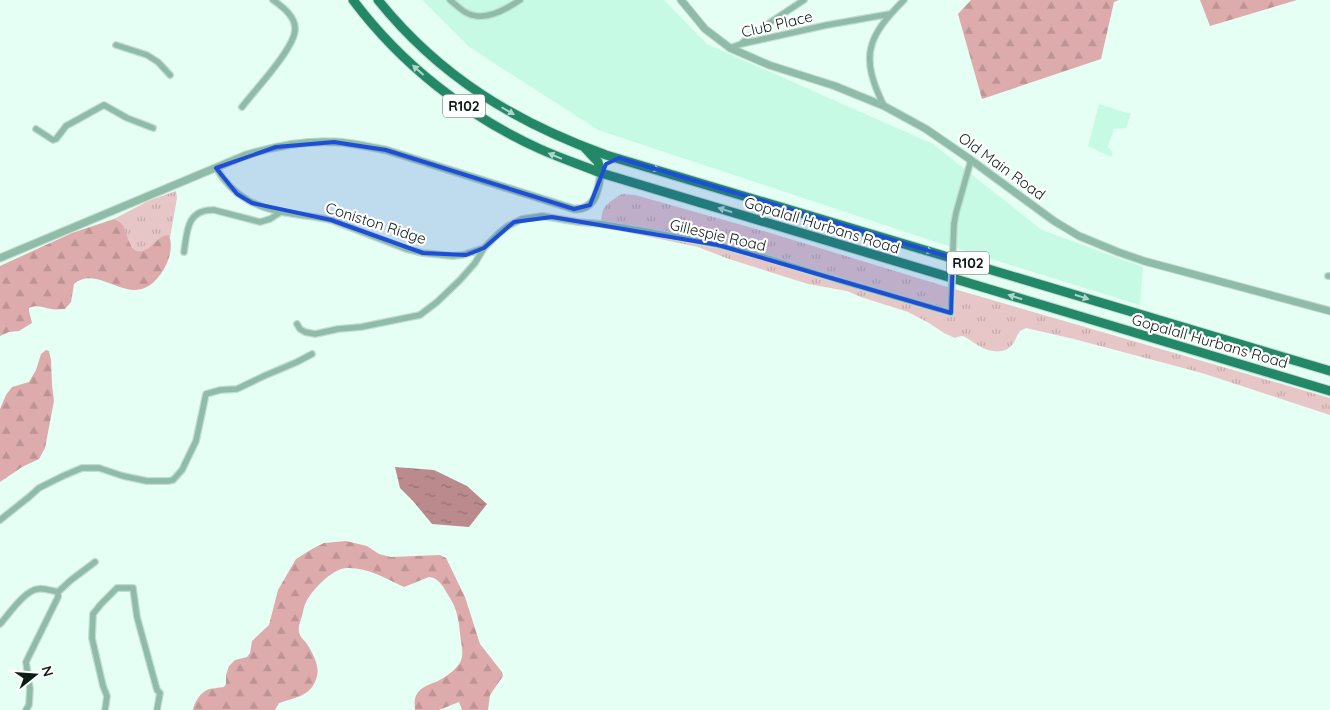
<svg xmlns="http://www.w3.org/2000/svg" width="1330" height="710" font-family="Quicksand,sans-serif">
<defs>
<pattern id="grass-tufts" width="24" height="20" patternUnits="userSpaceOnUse" patternTransform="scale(1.25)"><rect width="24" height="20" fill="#e7c6c7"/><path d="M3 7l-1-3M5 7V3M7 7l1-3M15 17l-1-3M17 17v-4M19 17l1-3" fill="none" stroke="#c5aaaa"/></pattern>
<pattern id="forest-firs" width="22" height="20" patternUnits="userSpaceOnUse" patternTransform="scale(1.25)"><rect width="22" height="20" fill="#deabad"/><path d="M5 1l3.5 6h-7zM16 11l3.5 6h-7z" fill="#bd9394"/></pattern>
<pattern id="water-ripples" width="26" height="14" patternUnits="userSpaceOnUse" patternTransform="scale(1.25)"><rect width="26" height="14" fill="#bb8a8c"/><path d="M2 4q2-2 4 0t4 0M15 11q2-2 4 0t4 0" fill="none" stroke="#967071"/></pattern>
</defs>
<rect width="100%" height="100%" fill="#e6fff4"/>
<path fill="#c6fae4" d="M422,0h242l43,44 226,100 109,86 101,37 -3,38 -204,-63 -338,-112 -129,-83z
M1099,104l32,10 -5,14 -12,1 -6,17 5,7 -2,4 -23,-11z"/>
<path fill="url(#grass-tufts)" d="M176,191l1,7 -7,40 -1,-3 -8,3 -15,13 -7,1 -5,-3 -4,-5 -9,-21 -7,-4 34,-18z
M622,194l13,1 132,37 177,54 386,112v17l-128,-42 -128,-34 -48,-11 -6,3c-3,4 -5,10 -8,14 -9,11 -26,6 -36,-1 -4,-2 -9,-7 -14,-8 -2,0 -5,1 -7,2l-11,-5 -15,-10 -21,-11 -47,-15 -14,-6 -39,-7 -82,-26 -28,-11 -96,-20c-3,-19 5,-24 20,-33z"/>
<path fill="url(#forest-firs)" d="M971,0h148l-5,2 -13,57 -119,40 -24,-85z
M1200,0h97l-87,26z
M114,219c2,1 5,2 7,4 7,7 7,32 22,28 10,-3 15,-16 26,-16 4,12 1,23 -5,34 -30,50 -62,-8 -90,15l-3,18 -6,7c-5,0 -10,1 -14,0 -8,-1 -14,-5 -22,-1v3l3,12 -13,8 -10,1 -9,4v-70l72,-33z
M46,350l3,1 2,9 1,25 2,16 -9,47 -6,11 -17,8 -22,15v-73l6,-14 6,-8 17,-5 7,-12 5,-16z
M346,541l21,5 12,8 12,3 49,-2 6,3 19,39 15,47 22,28 1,4 -13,19 -2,15h-26l-3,-8 -20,8h-24c0,-3 -1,-8 0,-11 3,-12 14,-14 23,-18 9,-5 22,-13 24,-24 1,-7 -1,-15 -2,-23 -1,-13 -3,-25 -10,-36 -5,-8 -10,-20 -21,-21l-25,10c-19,-9 -37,-20 -58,-19 -14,1 -34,22 -40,34 -2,4 -3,10 -4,14 -2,6 -5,13 -2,19 1,3 5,6 7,9 5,8 13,22 10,32 -5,20 -20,21 -38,27l-4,7h-82c1,-7 7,-17 14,-20 4,-2 12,-2 17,-3l2,-3v-9l3,-9 6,-6 12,-3 3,-4 2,-12 17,-16 9,-35 18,-31 16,-10 12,-6z"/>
<path fill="url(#water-ripples)" d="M395,467l39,3 33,16 20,18 -18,23 -37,-3 -19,-23 -13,-13z"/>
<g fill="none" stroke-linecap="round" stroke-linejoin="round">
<g stroke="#c3dbd0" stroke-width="8">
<path id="minor" d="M450,0c5,4 10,9 15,12 18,11 40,-2 55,-12
M741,44l10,-9 53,-35
M116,45l31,10 11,7 12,13
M730,48l11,-4 86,-19 63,-11
M884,106c-24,-49 -18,-68 20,-106
M242,107c12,-16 52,-58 53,-77 1,-13 -12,-23 -22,-30
M36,129l17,11 3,-1 10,-13 38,-21 23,13 26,10
M216,168c18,30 42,41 77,46 13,2 25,3 38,6l75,29 17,4 29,3 11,-1 21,-7
M954,224l2,-11 15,-53
M184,252c3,-21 3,-43 30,-42l46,12 10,-3 11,-7
M1328,276h2
M297,324l3,5 5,3 10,2 23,-5 23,-2 59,-12 17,-13 23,-22 15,-17 9,-15 15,-15 9,-7 14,-7 20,-3 36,6 24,2 43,7 73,14 46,12 73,23 114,33v-12
M0,520l29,-23 10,-9 24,-12 19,-8h17l24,8 24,5h21l5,-1 9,-10 14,-29 10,-47 14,-4 17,-1 27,-13 33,-14 15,-8
M0,624c9,-10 25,-34 38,-35 7,-1 14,2 20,3l13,-12 24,-18
M26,710l3,-5 1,-16 -4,-27 32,-65v-5
M105,710l2,-14 -4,-10 -11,-48 1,-24 8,-10 16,-16h16l4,29 20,73 3,3 -3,17"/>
</g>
<g stroke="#c3dbd0" stroke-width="9">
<path id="tertiary" d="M681,0l24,29 25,19 39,17 66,21 49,20 42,23 45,31 83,61 25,15 39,16 26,9 186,50
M0,258l246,-103c29,-9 59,-15 90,-13 17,1 33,5 50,8l188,59c22,1 24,-19 27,-36"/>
</g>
<g stroke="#c3dbd0" stroke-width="11">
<path id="primary" d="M353,0c48,64 114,116 187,149 20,9 41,16 61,24l729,218
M378,0c62,77 137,122 228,155l724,216
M585,148l13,14 3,11"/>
</g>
<use href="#minor" stroke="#8fbca9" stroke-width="5.5"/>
<use href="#tertiary" stroke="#8fbca9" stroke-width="7"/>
<use href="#primary" stroke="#238868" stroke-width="9"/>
<g stroke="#c3dbd0" stroke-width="8" stroke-linecap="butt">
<path id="minor-bridge" d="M951,301l3,-77"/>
</g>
<use href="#minor-bridge" stroke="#8fbca9" stroke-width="5.5"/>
</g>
<defs><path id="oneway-solid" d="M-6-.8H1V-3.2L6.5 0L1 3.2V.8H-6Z" transform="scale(1.25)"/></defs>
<g fill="#b2d5ca">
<use href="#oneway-solid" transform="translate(418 70) rotate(-138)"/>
<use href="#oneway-solid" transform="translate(508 111) rotate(30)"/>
<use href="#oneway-solid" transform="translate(555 156) rotate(-157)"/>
<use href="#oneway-solid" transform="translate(653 168) rotate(17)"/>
<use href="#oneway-solid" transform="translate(725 210) rotate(-163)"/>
<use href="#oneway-solid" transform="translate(926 250) rotate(17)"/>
<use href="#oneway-solid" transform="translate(1015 297) rotate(-163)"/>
<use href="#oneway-solid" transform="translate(1082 297) rotate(17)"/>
</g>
<path fill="#1d4ed8" fill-opacity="0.2" stroke="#1d4ed8" stroke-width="4" stroke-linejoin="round" d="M334,142l52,8 188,59 16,-4 16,-41 13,-6 334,100 -2,55 -233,-68 -166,-28 -38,5 -30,26 -18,7 -43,-2 -92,-33 -79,-17 -15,-9 -21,-26 60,-21z"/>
<g text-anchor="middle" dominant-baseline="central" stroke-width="4.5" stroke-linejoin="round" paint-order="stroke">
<g fill="#fff" stroke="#55605c" stroke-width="1">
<rect x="443" y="94.5" width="42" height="23" rx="4"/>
<rect x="947" y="251.5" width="42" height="23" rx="4"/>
</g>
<g font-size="14" font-weight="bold" fill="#0c1c16">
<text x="464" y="106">R102</text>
<text x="968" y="263">R102</text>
</g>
<g font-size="15" fill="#0c1c16" stroke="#fff">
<text transform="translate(777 24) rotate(-13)">Club Place</text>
<text transform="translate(1002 166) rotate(36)">Old Main Road</text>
<text transform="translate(376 223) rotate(18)">Coniston Ridge</text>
<text transform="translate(822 225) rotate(17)">Gopalall Hurbans Road</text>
<text transform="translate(718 235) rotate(13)">Gillespie Road</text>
<text transform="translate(1210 341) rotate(16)">Gopalall Hurbans Road</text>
</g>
</g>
<g transform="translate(35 675) rotate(73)" stroke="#ffffff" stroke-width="4" paint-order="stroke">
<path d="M0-4L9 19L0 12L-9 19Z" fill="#0c1c16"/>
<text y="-8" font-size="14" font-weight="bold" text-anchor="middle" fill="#0c1c16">N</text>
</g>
</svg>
